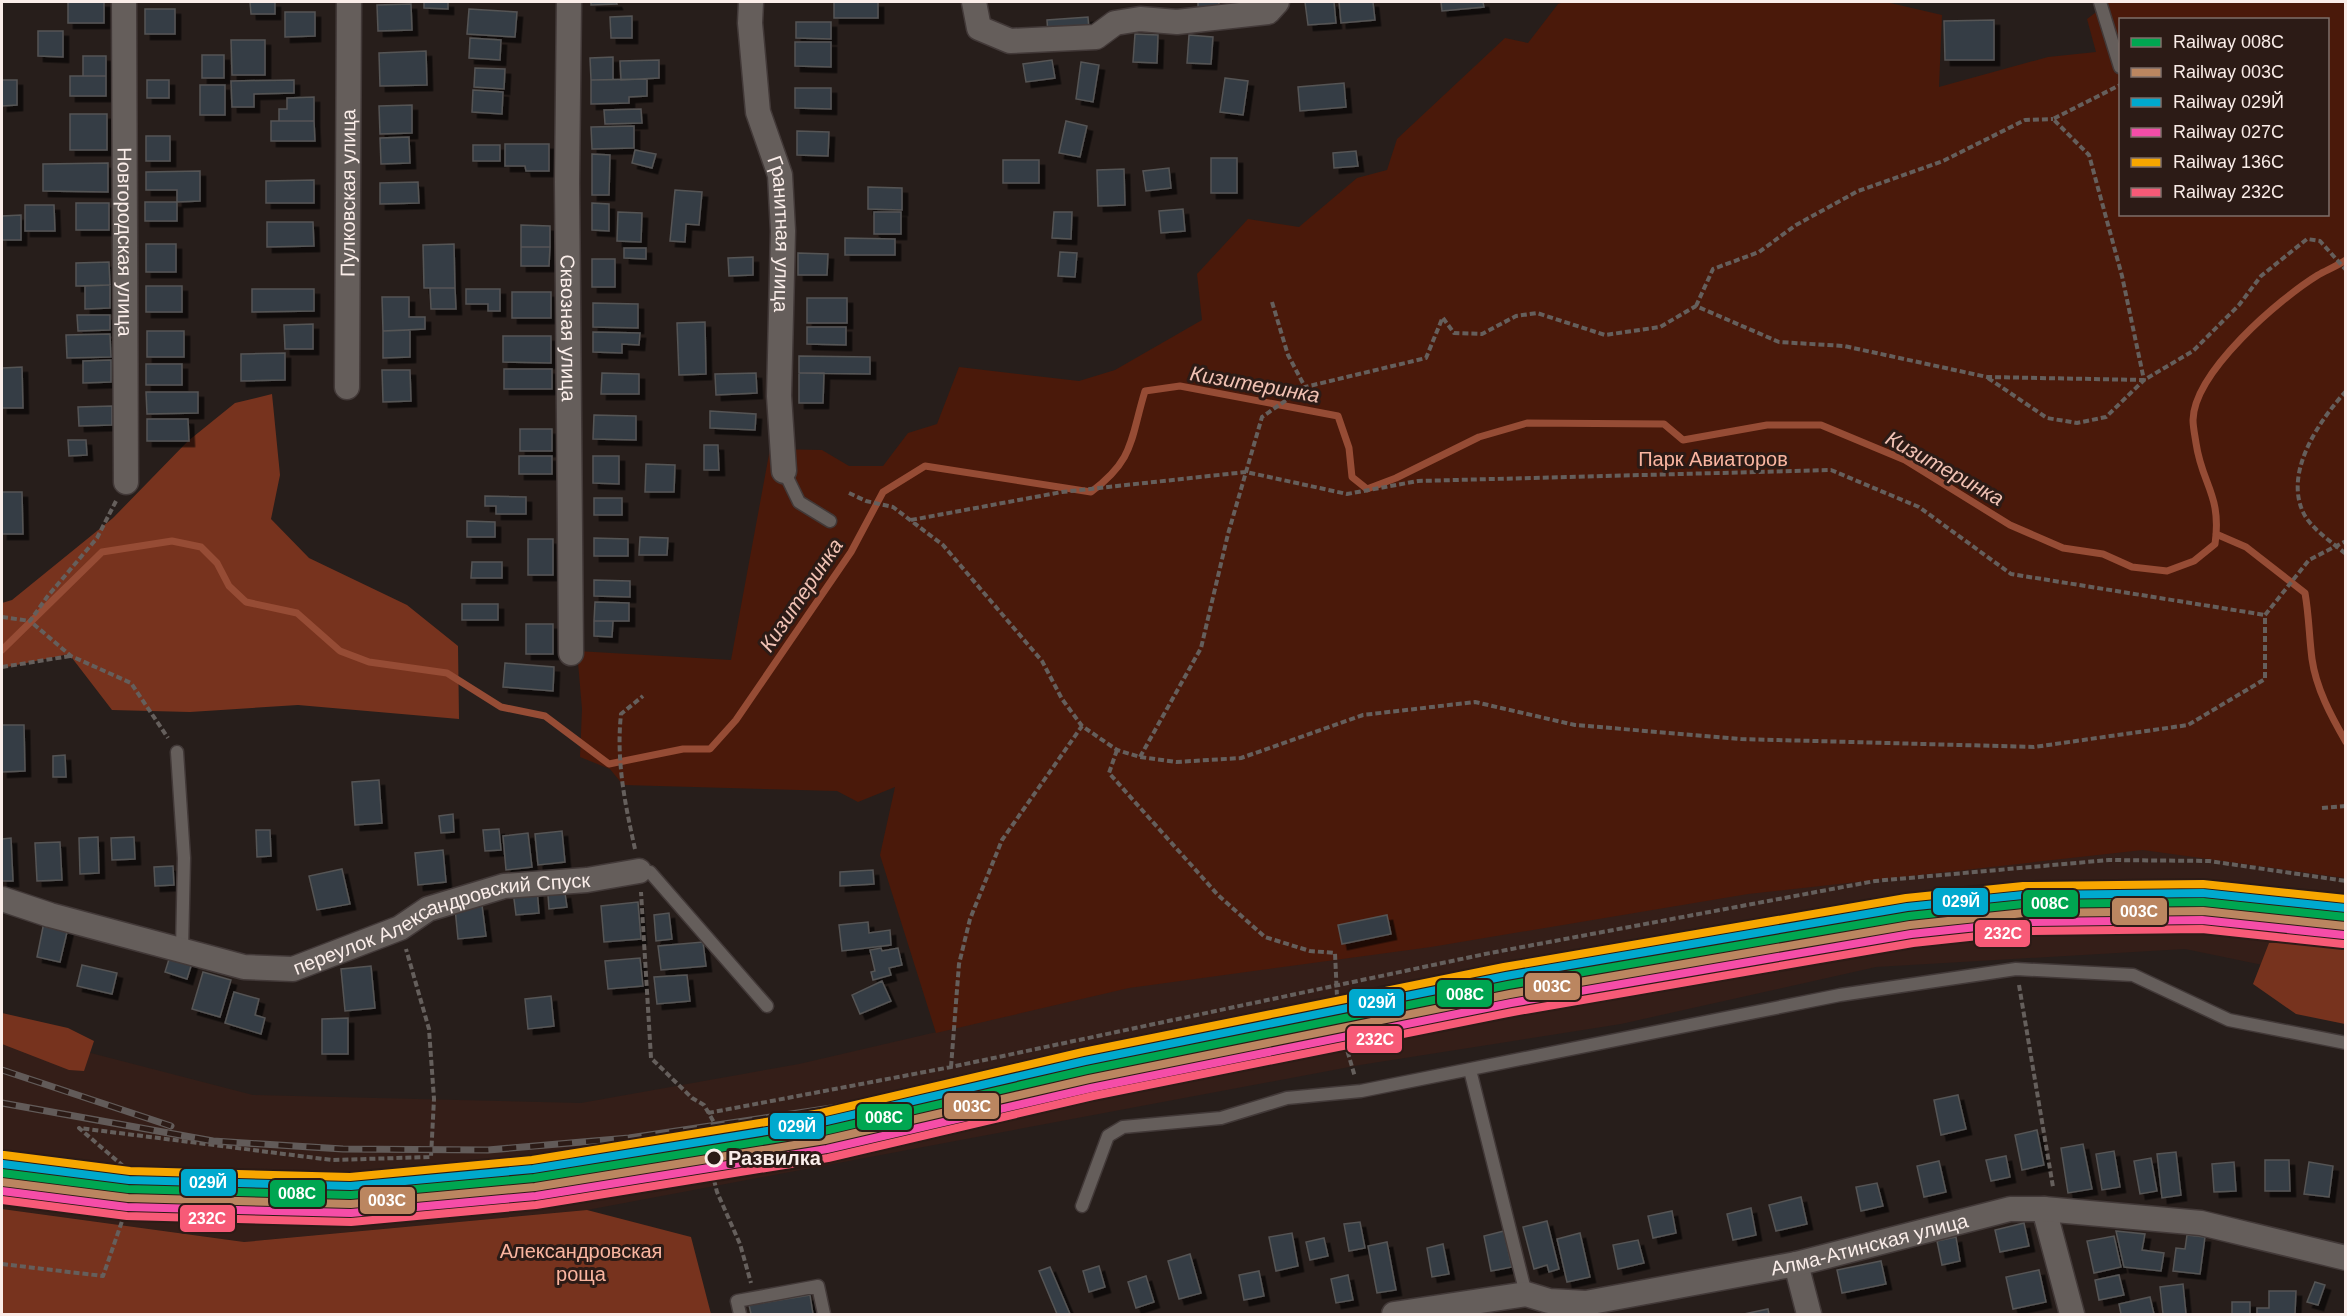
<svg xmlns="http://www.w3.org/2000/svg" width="2347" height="1316" font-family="Arial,sans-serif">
<defs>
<filter id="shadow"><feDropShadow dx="5.5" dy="5.5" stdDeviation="0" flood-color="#0009"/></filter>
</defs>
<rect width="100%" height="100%" fill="#271e1b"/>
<path fill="#341e18" d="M2345,825v157l-160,-33 -309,18 -255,57 -261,41 -773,145 -343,32 -242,-33v-179l251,65 328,8 218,-39 555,-129z"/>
<path fill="#4a190a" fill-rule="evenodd" d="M1564,2h322l56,13 -3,72 109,-30 48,-5 -9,-33 12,-9 -3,-8h249v876l-202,-28 -395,44 -317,53 -302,41 -193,45 -56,-178 15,-68 -37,15 -21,-11 -214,-6 -13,-16 -30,-12 2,-48 -5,-58 154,9 39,-211 52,1 27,16h34l25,-33 29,-9 22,-57 120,14 36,-11 87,-50 -5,-46 51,-55 51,8 58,-49 30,-8 10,-31 108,-101 23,5 30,-39zM2120,20h208v194h-208z"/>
<path fill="#77331e" d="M272,394l8,81 -9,44 38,39 98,47 51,41 1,73 -161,-14 -108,7 -78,-2 -43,-56 -67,14v-65l10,-3 101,-82 75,-77 47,-38z
M2305,941l40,6v77l-49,-10 -43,-30 16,-41z
M2,1013l66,15 26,13 -10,30 -15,-1 -67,-26z
M2,1209l242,33 343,-32 104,27 20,77h-709z"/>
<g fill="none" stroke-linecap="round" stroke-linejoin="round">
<path stroke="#964c35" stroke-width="7" d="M2216,534l30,13 59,46c4,22 4,43 7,66 4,29 19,57 34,83
M2,650l100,-98 70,-11 29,6 16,16 12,23 17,16 51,11 43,38 29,11 78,11 54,34 44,9 64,48 74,-15h27l26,-29 115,-168 32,-60 42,-26 166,26c44,-33 39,-52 54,-101l35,-5 158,30 11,32 3,29 15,12 29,-11 83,-41 48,-14 137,1 19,16 84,-15h54l84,35 105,65 53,23 40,6 29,13 35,4 27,-10 21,-17c7,-49 -13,-59 -19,-101 -1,-7 -3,-16 -3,-23 1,-48 86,-121 125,-145 9,-5 19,-9 28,-15"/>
</g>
<path fill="#363e44" stroke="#555455" stroke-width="1.5" filter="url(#shadow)" d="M68,2h36v21h-36z
M250,2h25v12h-24z
M424,2h24v7l-24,-1z
M591,2h25l1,2 -26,1z
M834,2h44v16h-44z
M1198,2h21v4l-21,1z
M1305,2h29l2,21 -28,2z
M1339,2h34l2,18 -34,3z
M1441,2h42l1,5 -42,4z
M411,4l1,26 -34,1 -1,-26z
M145,9h30v25h-30z
M469,9l48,3 -2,25 -48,-3z
M285,12h30v24l-30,1z
M632,16v22h-21l-1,-21z
M1088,17l1,13 -41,4 -1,-14z
M1994,20v40h-49l-1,-39z
M796,22h35v17l-35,-1z
M38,31h25v26l-25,-1z
M1135,34l23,1 -1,28 -24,-1z
M1189,35l24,2 -2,27 -24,-1z
M470,38l31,2 -1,20 -31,-2z
M231,40h34v35h-33z
M795,42h36v25l-36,-1z
M426,51l1,34 -47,1 -1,-33z
M202,55h22v23h-22z
M83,56h23v20h-23z
M613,57v23h-22l-1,-22z
M659,60v18l-38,2 -1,-19z
M1052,60l3,18 -29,4 -3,-18z
M1081,62l18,3 -6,37 -17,-3z
M475,68l30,1 -1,20 -30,-2z
M70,76h36v20h-36z
M1225,78l23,3 -5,34 -23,-3z
M647,79v17l-18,1v6l-38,1v-24z
M2,80h15v25l-15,1z
M147,80h22v18h-22z
M294,80v13l-40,1v13h-22l-1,-26z
M1344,83l2,24 -46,4 -2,-24z
M200,85h25v30h-25z
M795,88h36v21l-36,-1z
M473,90l30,2 -1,22 -30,-2z
M314,97v24h-35v-12h8v-11z
M412,105v28l-32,1 -1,-28z
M641,109l1,14 -37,1 -1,-14z
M70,114h37v36h-37z
M271,121h43l1,20h-44z
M1066,121l21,5 -7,31 -21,-4z
M634,126v22l-42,1 -1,-22z
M797,131l32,1 -1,24 -31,-1z
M146,136h24v25h-24z
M409,137l1,26 -29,1 -1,-26z
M505,144h44v27h-23l-1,-5h-20z
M473,145h27v16h-27z
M635,150l21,4 -4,14 -20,-5z
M1356,151l2,15 -24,2 -1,-15z
M592,154l18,1 -1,40h-17z
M1211,158h26v35h-26z
M1003,160h36v23h-36z
M108,163v29l-65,-1v-27z
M1169,168l2,20 -25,3 -3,-20z
M1124,169l1,36 -27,1 -1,-36z
M200,171v30l-23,1v-12h-31v-18z
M314,180v23h-48v-22z
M418,182l1,21 -39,1v-21z
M868,187l34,1v22l-34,-1z
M675,190l27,2 -3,33 -13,-1 -1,18 -15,-1z
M145,202h32v19h-32z
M76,203h33v27h-33z
M592,203l17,1v27l-17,-1z
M25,205h29l1,26h-30z
M1183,209l2,22 -24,2 -2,-22z
M618,212l24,1 -1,29 -24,-1z
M874,212h27v22h-27z
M1054,212h18l-1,27 -19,-1z
M21,215v25h-19v-24z
M267,222h46l1,24 -47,1z
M521,225l29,1v21h-29z
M845,238l50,1v16h-50z
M146,244h30v28h-30z
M454,244l1,44h-31l-1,-43z
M521,247h29l-1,19h-28z
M624,248h22v11l-22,-1z
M1060,252l17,1 -2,24 -17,-1z
M798,253l30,1 -1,21h-29z
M753,257v18l-24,1 -1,-18z
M592,259h23v28h-23z
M109,262l1,23 -34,1v-23z
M110,285v23l-25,1v-23z
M146,286h36v26h-36z
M430,288h25l1,21h-25z
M252,289h62v22l-62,1z
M466,289h34v22h-12v-7h-22z
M512,292h39v26h-39z
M382,297h27v20h16v12l-42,2z
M807,298h40v25h-40z
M593,303l45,1v24l-45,-1z
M77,315h33v15l-32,1z
M705,322l1,52 -27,1 -2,-52z
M313,324v25h-28l-1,-24z
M807,327h39v18l-39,-1z
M410,330v27l-27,1v-27z
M147,331h37v26h-37z
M593,332l47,1 -1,12 -17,-1v9l-29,-1z
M110,334l1,23 -44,1 -1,-23z
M503,336h48v27l-48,-1z
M285,353v27l-44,1v-27z
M799,356l71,1v17l-71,-1z
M111,360v22l-28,1v-22z
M146,364h36v21h-36z
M22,367l1,41h-21v-40z
M504,369h48v20h-48z
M382,370h28l1,31 -28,1z
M602,373l37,1v20h-38z
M756,373l1,20 -41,2 -1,-21z
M799,373h25l-1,30h-24z
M146,392h52v21l-51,1z
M112,406v19l-33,1 -1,-19z
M710,411l46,3 -1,16 -45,-2z
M594,415l42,1v24l-43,-1z
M147,419h41l1,22h-42z
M520,429h32v22h-32z
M68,440h18l1,15 -18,1z
M704,445h14l1,25h-15z
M519,456h33v18h-33z
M593,456h26v28l-26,-1z
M646,464l29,1 -1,27h-29z
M2,492h20l1,42h-21z
M485,496l41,1v17h-30v-8h-11z
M594,498h28v17h-28z
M467,521l28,1v15h-28z
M640,537l28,1 -1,17h-28z
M594,538l34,1v17h-34z
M528,539h25v36h-25z
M472,562h30v16h-31z
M594,580l36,1v16l-36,-1z
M595,602l34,1v18h-35z
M462,604h36v16h-36z
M594,621h19l-1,16 -18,-1z
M526,624h27v30h-27z
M505,663l49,4 -1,24 -50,-4z
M2,725h22l1,46 -23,1z
M65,755l1,22h-13v-21z
M379,780l3,43 -27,2 -3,-43z
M453,814l1,18 -13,1 -2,-17z
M499,829l2,21 -16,1 -2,-21z
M256,830h14l1,26 -14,1z
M562,831l3,31 -27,3 -3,-31z
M528,833l4,34 -26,3 -3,-34z
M98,837l1,36 -19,1 -1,-36z
M134,837l1,22 -23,1 -1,-22z
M11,838l2,43h-11v-42z
M60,842l2,38 -25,1 -2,-38z
M443,850l3,32 -28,3 -3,-32z
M173,866l1,19 -19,1 -1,-19z
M342,869l8,35 -33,6 -8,-34z
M873,870l1,14 -34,2v-14z
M537,888l2,25 -23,2 -3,-24z
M565,893l2,14 -18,2 -1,-14z
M638,902l3,37 -37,3 -3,-36z
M482,905l4,31 -28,3 -3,-31z
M669,913l3,26 -16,2 -2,-26z
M1387,915l4,19 -49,10 -4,-19z
M44,922l24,6 -8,34 -23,-5z
M868,922l1,11 21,-3 1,15 -49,6 -3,-26z
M703,942l3,24 -45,4 -3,-24z
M881,948l1,3 16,-3 4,17 -13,3 2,7 -18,5 -2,-8 4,-1 -5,-21z
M170,956l22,7 -5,16 -22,-7z
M640,958l3,28 -35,3 -3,-28z
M82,965l35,8 -5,21 -35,-8z
M371,966l4,42 -30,3 -4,-42z
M203,972l28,8 -11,37 -28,-8z
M687,975l3,26 -33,3 -3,-27z
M882,981l9,20 -31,13 -8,-19z
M234,992l25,7 -4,16 10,3 -4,16 -36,-11z
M551,996l3,30 -26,3 -3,-30z
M348,1018v36h-26v-35z
M1958,1095l8,34 -25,6 -7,-35z
M2037,1130l7,35 -22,5 -7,-35z
M2083,1144l9,45 -24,4 -7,-45z
M2114,1151l6,36 -18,3 -6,-36z
M2176,1152l5,43 -19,3 -5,-44z
M2006,1156l4,21 -19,4 -5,-21z
M2151,1158l6,33 -17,3 -6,-33z
M2265,1160h24l1,31h-25z
M1939,1161l7,31 -22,5 -7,-31z
M2234,1162l2,29 -22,1 -2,-28z
M2309,1162l24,4 -4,31 -25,-3z
M1877,1183l6,23 -22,5 -5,-24z
M1801,1197l6,27 -31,7 -7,-26z
M1751,1208l5,27 -23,5 -6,-26z
M1672,1211l4,22 -23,5 -5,-22z
M1547,1221l12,48 -10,3 -2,-7 -13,4 -11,-42z
M1360,1222l5,26 -16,3 -5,-27z
M2024,1223l5,23 -29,6 -5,-22z
M1504,1231l8,36 -21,4 -7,-35z
M2116,1231l29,3 -3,16 22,3 -3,18 -37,-4z
M1292,1233l6,33 -22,5 -7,-34z
M1580,1233l10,44 -23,5 -10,-43z
M2187,1235l18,2 -5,37 -27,-3 3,-23 9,1z
M2114,1236l7,31 -27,6 -7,-32z
M1956,1237l4,24 -18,4 -5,-24z
M1324,1238l4,18 -18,4 -4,-18z
M1638,1240l6,23 -26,6 -5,-24z
M1387,1242l9,48 -19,3 -9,-47z
M1443,1244l6,30 -17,3 -5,-29z
M1190,1254l11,39 -22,6 -11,-38z
M1881,1261l5,23 -44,9 -5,-23z
M1099,1266l6,21 -16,5 -6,-21z
M1050,1267l20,47h-13l-18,-43z
M2039,1270l7,32 -33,7 -7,-32z
M1259,1271l5,25 -20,4 -5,-25z
M1348,1275l5,25 -17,3 -5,-24z
M2119,1275l5,20 -25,5 -4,-20z
M1146,1276l8,26 -18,6 -8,-26z
M2315,1282l10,3 -7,20 -11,-3z
M2183,1284l3,30h-23l-3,-27z
M2269,1291h27l-1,23h-38v-6h12z
M810,1295l3,19h-62l-2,-9z
M2150,1297l4,17h-33l-2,-10z
M2232,1302h18v12h-18z
M1768,1309l1,5h-25z"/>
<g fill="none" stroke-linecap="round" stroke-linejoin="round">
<g stroke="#423938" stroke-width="15">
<path id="service" d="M2100,2l20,65
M784,471l15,31 31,19
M177,752l7,106 -2,91
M639,871l11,1 117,134
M1470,1070l56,224
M1082,1206l26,-70 15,-9 98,-9 66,-20 74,-7 479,-96 176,-26 117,6 96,45 117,23
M740,1314l-3,-13 81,-15 6,28"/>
</g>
<g stroke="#423938" stroke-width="27">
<g id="minor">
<path id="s1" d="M124,2l2,480"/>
<path id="s2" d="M569,2l-2,180 4,471"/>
<path id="s3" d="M751,2l-1,21 8,89 22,63 3,56 -4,165 5,75"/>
<path d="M974,2l5,26 31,13 86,-4 19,-14 25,-4 37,3 91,-10 9,-10"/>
<path id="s4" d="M347,387l2,-385"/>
<path id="s5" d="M2,899l48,16 194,52 49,2 107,-41 28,-19 76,-23 83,-6 52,-9"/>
<path d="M2044,1209l28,105"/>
<path d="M1796,1264l13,50"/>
<path id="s6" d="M1394,1314l132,-20 23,7 37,2 210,-39 214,-55h34l157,14 145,35"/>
</g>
</g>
<path stroke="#655f5c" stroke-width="4" stroke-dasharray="6 3" stroke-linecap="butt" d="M1272,302l16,53 17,32
M1696,306l17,-37 46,-17 37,-27 62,-34 85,-30 82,-41 28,-1
M1443,318l11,15 28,1 34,-18 21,-3 68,22 55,-8 36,-21 83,36 65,4 143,31 157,3 49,-29 46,-46 22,-29 46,-37 13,2 26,29
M1988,378l59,40 30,5 29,-6 38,-37 -22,-104 -33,-121 -36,-36 67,-34
M2346,391c-26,29 -62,80 -43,121 7,16 30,31 43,42
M849,493l17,8 27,6 50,38 99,116 20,38 20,27 35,24 23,7 36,5 65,-4 122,-43 112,-13 100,23 166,14 293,8 154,-22 77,-46v-64l44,-55 37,-19
M116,501l-19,37 -50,59 -17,24 41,35 60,27 37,55
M911,520l151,-28 184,-20 101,22 71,-13 413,-11 88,37 92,67 254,41
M2,617l28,4
M2,667l68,-11
M1117,750l-8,23 109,122 47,42 45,14 25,2 3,66 17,58
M1140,757l61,-109 27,-114 34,-117 43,-30 121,-29 16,-39
M2322,808l24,-2
M635,849c-10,-45 -19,-88 -14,-135l22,-18
M2019,985l34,202
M951,1067l8,-103 11,-45 32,-79 80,-114
M708,1113l243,-46 534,-113 390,-73 234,-21 100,1 137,20
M703,1136l14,56 23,52 11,39
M137,1178l-58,-50 253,32 99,-3 3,-58 -5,-70 -23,-80
M2,1264l101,12 34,-98c94,3 188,6 282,-2 100,-8 198,-28 297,-42l-1,-10 -11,-19 -12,-7 -41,-40 -10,-166"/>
<use href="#service" stroke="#655e5b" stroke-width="12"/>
<use href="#minor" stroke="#655e5b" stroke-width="24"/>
<g stroke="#625b59" stroke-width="7">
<path id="rail" d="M2,1070l169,56
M2,1103l211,38 130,8 145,1 141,-12 458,-68"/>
</g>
<use href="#rail" stroke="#2c1b16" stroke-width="4.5" stroke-dasharray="14" stroke-linecap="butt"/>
<g stroke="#2c1b16" stroke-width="12">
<path id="rail-1" d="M2,1173l126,16 223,6 183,-17 290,-47 263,-61 421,-85 401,-69 114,-12 180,-2 143,15"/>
</g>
<g stroke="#2c1b16" stroke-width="12">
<path id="rail-2" d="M2,1182l126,16 223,6 184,-17 290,-47 264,-61 421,-85 400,-69 114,-12 179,-2 142,15"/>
</g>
<g stroke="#2c1b16" stroke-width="12">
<path id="rail-3" d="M3,1164l126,16 222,6 182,-17 289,-47 263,-61 421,-85 401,-69 116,-12 180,-2 143,15"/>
</g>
<g stroke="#2c1b16" stroke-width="12">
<path id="rail-4" d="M2,1191l125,16 224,6 185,-17 291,-47 264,-61 420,-85 400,-69 113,-12 178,-2 142,15"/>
</g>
<g stroke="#2c1b16" stroke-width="12">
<path id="rail-5" d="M4,1155l126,16 220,6 182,-17 289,-47 262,-61 421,-85 402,-69 117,-12 180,-2 143,15"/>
</g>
<g stroke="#2c1b16" stroke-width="12">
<path id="rail-6" d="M2,1200l125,16 224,6 185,-17 292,-47 265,-62 420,-84 400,-69 112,-12 177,-2 141,15"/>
</g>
<use href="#rail-1" stroke="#00a651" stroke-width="8"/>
<use href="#rail-2" stroke="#bb8660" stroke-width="8"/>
<use href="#rail-3" stroke="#00a9ce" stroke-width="8"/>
<use href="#rail-4" stroke="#f54da8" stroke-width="8"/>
<use href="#rail-5" stroke="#f7a600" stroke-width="8"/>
<use href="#rail-6" stroke="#f75a77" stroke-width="8"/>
</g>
<circle fill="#2c1b16" stroke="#faede9" stroke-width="3" cx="714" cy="1158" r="8"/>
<g text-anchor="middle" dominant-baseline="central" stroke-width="6" stroke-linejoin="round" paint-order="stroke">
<g font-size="20" fill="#faede9" stroke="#2c1b16">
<text stroke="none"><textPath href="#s4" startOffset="194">Пулковская улица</textPath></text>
<text stroke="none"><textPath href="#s3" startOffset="236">Гранитная улица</textPath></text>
<text stroke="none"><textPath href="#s1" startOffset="240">Новгородская улица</textPath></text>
<text stroke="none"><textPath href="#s2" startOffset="326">Сквозная улица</textPath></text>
<text stroke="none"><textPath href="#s5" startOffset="458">переулок Александровский Спуск</textPath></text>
<text stroke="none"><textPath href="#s6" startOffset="484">Алма-Атинская улица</textPath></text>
</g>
<g font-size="20" fill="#fab5a0" stroke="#2c1b16">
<text x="1713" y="459">Парк Авиаторов</text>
<text x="581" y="1251">Александровская<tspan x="581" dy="23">роща</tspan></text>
</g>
<g font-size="20" font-weight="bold" fill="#faede9" stroke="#2c1b16" text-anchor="start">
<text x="728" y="1158">Развилка</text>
</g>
<g font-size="21" font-style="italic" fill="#f1c2b4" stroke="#2c1b16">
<text transform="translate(1255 384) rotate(10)">Кизитеринка</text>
<text transform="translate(1945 468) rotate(29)">Кизитеринка</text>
<text transform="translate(801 595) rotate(-56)">Кизитеринка</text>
</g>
</g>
<g stroke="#2c1b16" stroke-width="2">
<rect x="1932" y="887" width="57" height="29" rx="6" fill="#00a9ce"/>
<rect x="2022" y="889" width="57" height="29" rx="6" fill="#00a651"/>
<rect x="2111" y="897" width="57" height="29" rx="6" fill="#bb8660"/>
<rect x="1974" y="919" width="57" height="29" rx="6" fill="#f75a77"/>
<rect x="1524" y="972" width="57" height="29" rx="6" fill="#bb8660"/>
<rect x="1436" y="979" width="57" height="29" rx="6" fill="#00a651"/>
<rect x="1348" y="988" width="57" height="29" rx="6" fill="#00a9ce"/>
<rect x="1346" y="1025" width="57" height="29" rx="6" fill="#f75a77"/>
<rect x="943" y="1092" width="57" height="28" rx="6" fill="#bb8660"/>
<rect x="856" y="1103" width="57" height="28" rx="6" fill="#00a651"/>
<rect x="769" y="1112" width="56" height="28" rx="6" fill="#00a9ce"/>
<rect x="180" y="1168" width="57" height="29" rx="6" fill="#00a9ce"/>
<rect x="269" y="1179" width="57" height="29" rx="6" fill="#00a651"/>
<rect x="359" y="1186" width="57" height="29" rx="6" fill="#bb8660"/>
<rect x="179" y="1204" width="57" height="29" rx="6" fill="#f75a77"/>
</g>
<g font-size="16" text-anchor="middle" font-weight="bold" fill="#fff">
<text x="1961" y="907">029Й</text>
<text x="2050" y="909">008С</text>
<text x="2139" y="917">003С</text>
<text x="2003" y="939">232C</text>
<text x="1552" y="992">003С</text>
<text x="1465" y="1000">008С</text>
<text x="1377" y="1008">029Й</text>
<text x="1375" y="1045">232C</text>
<text x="972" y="1112">003С</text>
<text x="884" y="1123">008С</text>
<text x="797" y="1132">029Й</text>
<text x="208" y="1188">029Й</text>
<text x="297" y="1199">008С</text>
<text x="387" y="1206">003С</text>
<text x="207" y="1224">232C</text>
</g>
<rect width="2347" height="1316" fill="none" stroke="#faede9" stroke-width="6"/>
<rect x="2119" y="18" width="210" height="198" fill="#2c1b16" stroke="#7e6f6a" stroke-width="1.5"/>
<rect x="2131" y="38" width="30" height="9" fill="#00a651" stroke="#7e6f6a" stroke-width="1.5"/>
<text x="2173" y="48" font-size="18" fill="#faede9">Railway 008С</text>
<rect x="2131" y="68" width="30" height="9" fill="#bb8660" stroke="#7e6f6a" stroke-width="1.5"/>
<text x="2173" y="78" font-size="18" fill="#faede9">Railway 003С</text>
<rect x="2131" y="98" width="30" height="9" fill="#00a9ce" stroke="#7e6f6a" stroke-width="1.5"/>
<text x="2173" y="108" font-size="18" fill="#faede9">Railway 029Й</text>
<rect x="2131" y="128" width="30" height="9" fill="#f54da8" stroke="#7e6f6a" stroke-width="1.5"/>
<text x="2173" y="138" font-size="18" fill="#faede9">Railway 027С</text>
<rect x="2131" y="158" width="30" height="9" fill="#f7a600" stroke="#7e6f6a" stroke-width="1.5"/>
<text x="2173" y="168" font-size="18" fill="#faede9">Railway 136С</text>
<rect x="2131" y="188" width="30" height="9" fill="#f75a77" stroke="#7e6f6a" stroke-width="1.5"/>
<text x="2173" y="198" font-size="18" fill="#faede9">Railway 232C</text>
</svg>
